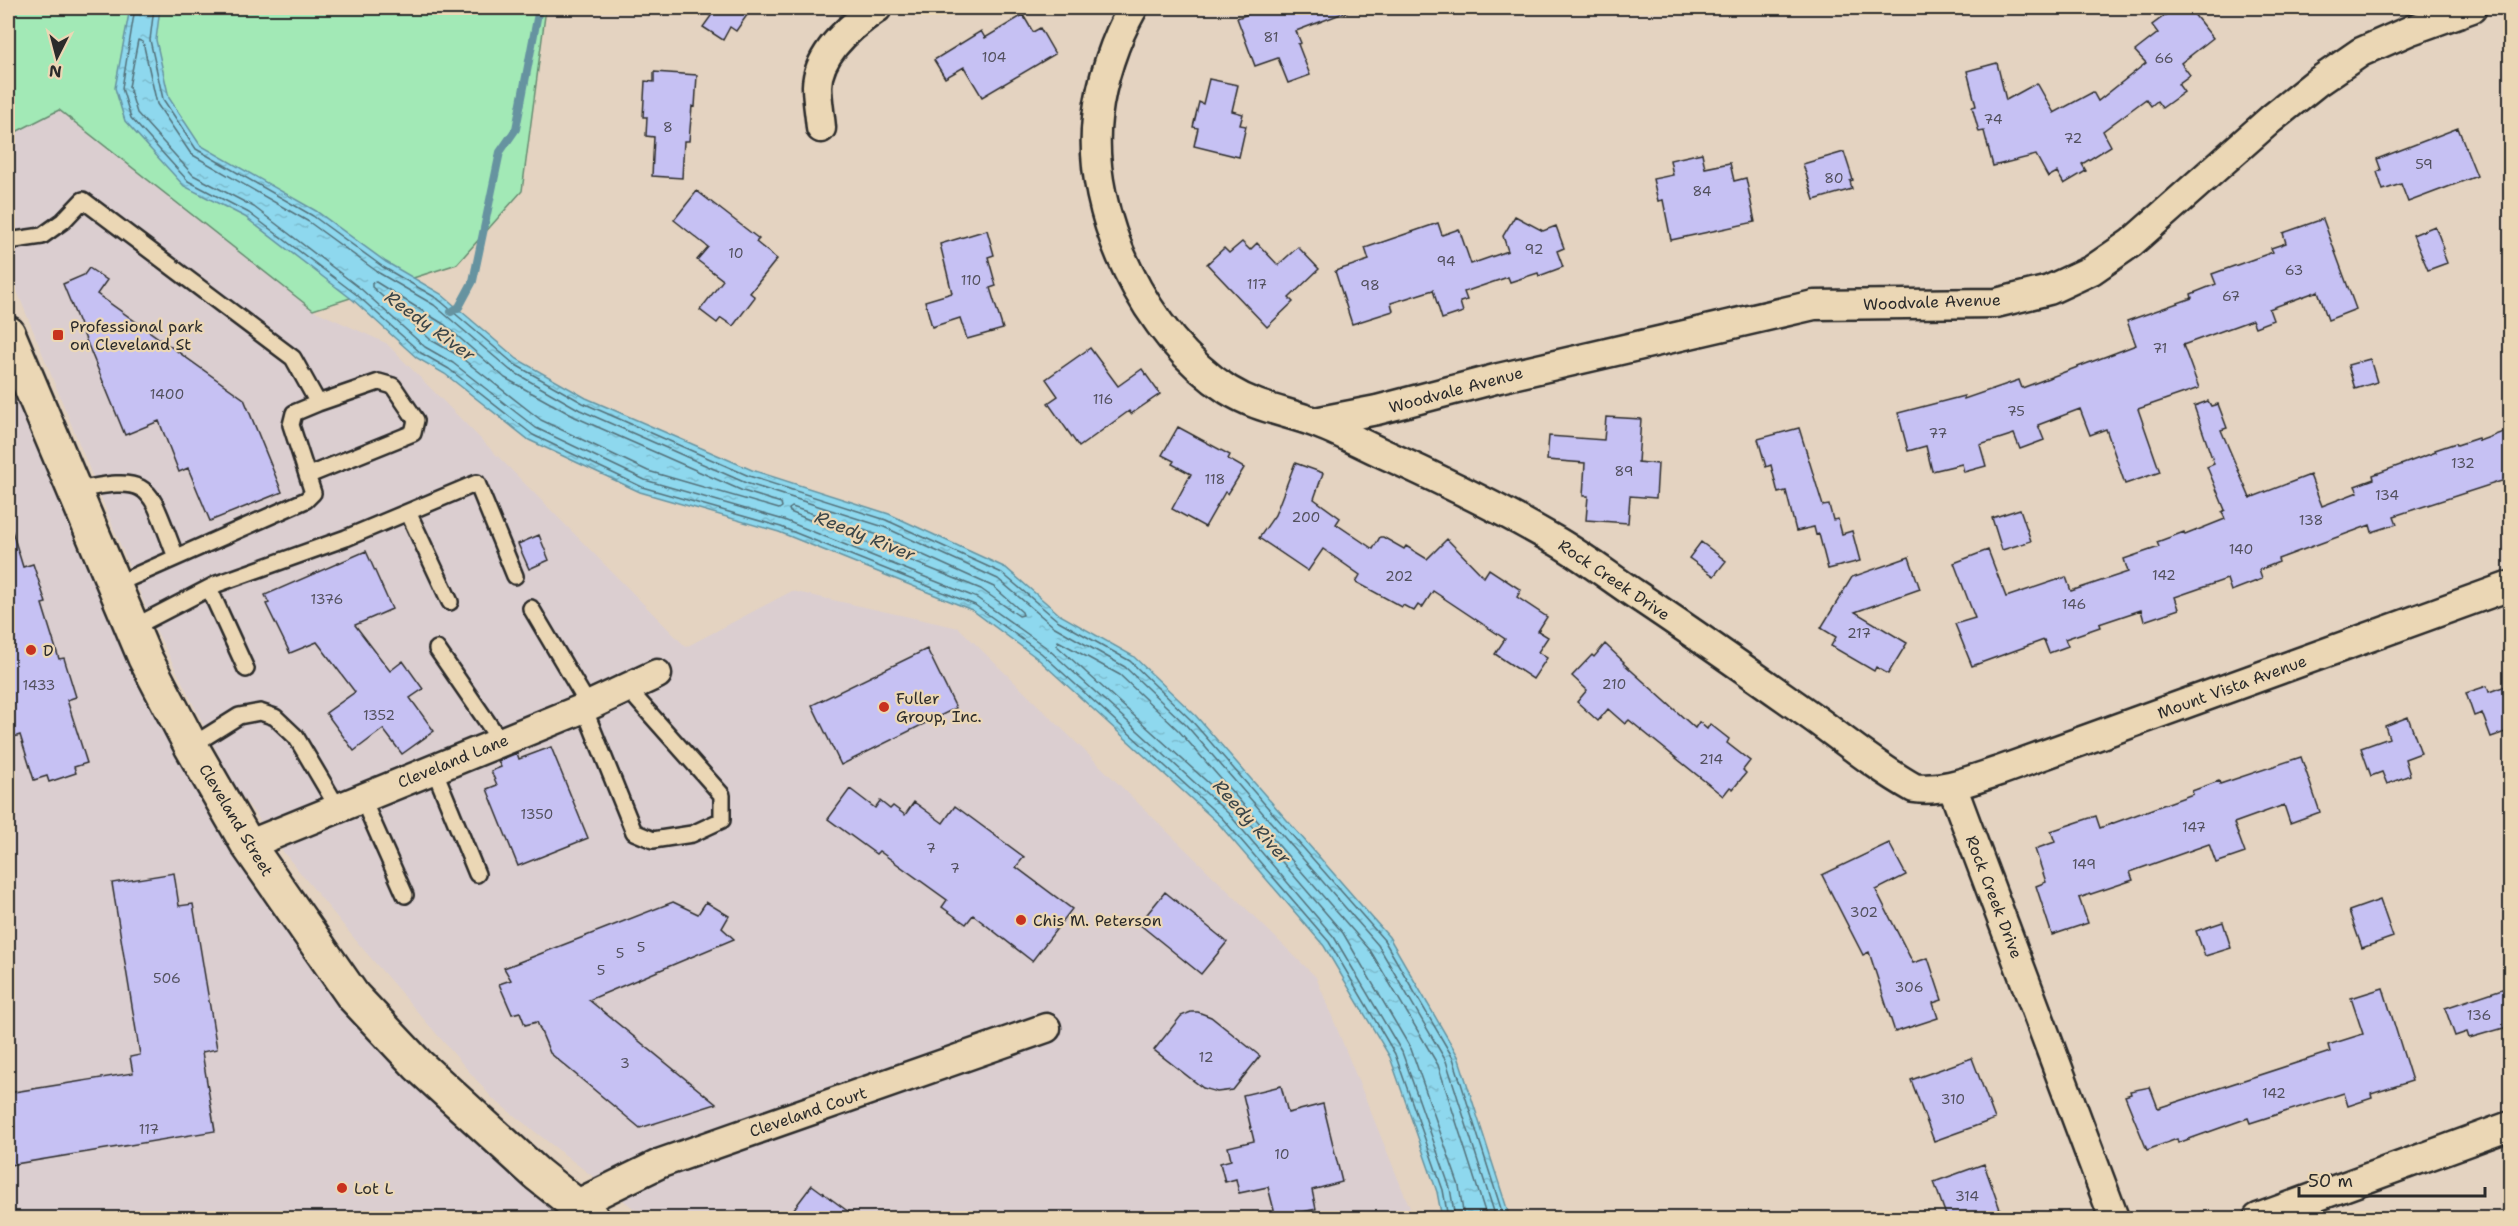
<svg xmlns="http://www.w3.org/2000/svg" width="2518" height="1226" font-family="'Shantell Sans',sans-serif">
<defs>
<pattern id="water-ripples" width="26" height="14" patternUnits="userSpaceOnUse" patternTransform="scale(1.5)"><rect width="26" height="14" fill="#8ed8ee"/><path d="M2 4q2-2 4 0t4 0M15 11q2-2 4 0t4 0" fill="none" stroke="#7bbacc"/></pattern>
</defs>
<rect width="100%" height="100%" fill="#e4d3c1"/>
<filter id="ink" filterUnits="userSpaceOnUse"><feTurbulence type="fractalNoise" baseFrequency=".0167" numOctaves="2"/><feDisplacementMap in="SourceGraphic" scale="12" xChannelSelector="R" yChannelSelector="G"/><feConvolveMatrix kernelMatrix="1 2 1 2 8 2 1 2 1" color-interpolation-filters="sRGB"/></filter>
<g filter="url(#ink)">
<path fill="#dbced0" d="M58,110l255,200 73,33 300,304 106,-56 167,37 357,349 98,241h-768l-153,-119 -130,-150 -83,-101 -47,-64 -82,-164 -143,-351v-133z
M8,333l137,325 167,281 280,279h-584z"/>
<path fill="#a2e9b6" stroke="#668a70" stroke-width="1.5" d="M8,8h538l-24,183 -65,73 -144,46 -254,-200 -51,26z"/>
<path fill="url(#water-ripples)" stroke="#6693a0" stroke-width="1.5" d="M130,8h30l-4,32 13,58 31,47 116,66 70,51 55,32 76,65 69,39 166,72 137,44 117,54 54,47 73,41 63,60 193,221 69,119 52,162h-68l-5,-26 -47,-135 -66,-111 -106,-123 -181,-165 -65,-48 -193,-78 -139,-40 -111,-52 -84,-66 -28,-16 -64,-58 -108,-83 -61,-31 -59,-65 -10,-33z"/>
<g fill="none" stroke-linecap="round" stroke-linejoin="round">
<path stroke="#537079" stroke-width="1.5" d="M135,8l-13,80 9,30 57,63 61,32 108,82 64,58 28,16 84,66 109,52 139,40 194,78 66,48 181,165 107,124 66,112 48,136 5,28
M154,8l-4,32 13,59 33,50 117,67 70,51 55,32 76,65 69,39 166,73 137,44 116,53 55,47 73,41 61,59 193,220 69,118 51,160
M376,282l69,43 60,53 70,39 168,74 38,12 1,4 -3,2 -131,-38 -107,-51 -82,-64 -28,-16 -59,-53v-4z
M792,507l89,29 113,51 28,25 1,3 -4,1 -38,-27 -191,-77 -1,-3z
M1455,1218l-5,-30 -48,-136 -68,-115 -106,-124 -181,-165 -70,-50 -193,-78 -139,-40 -109,-52 -83,-65 -28,-16 -64,-58 -107,-82 -61,-32 -56,-62 -8,-26 9,-47 5,2 14,62 34,50 118,68 70,51 55,32 76,65 70,40 166,73 138,44 114,52 55,47 72,41 61,58 192,220 68,116 50,157
M1464,1218l-5,-32 -48,-137 -68,-116 -108,-126 -178,-161 1,-5 62,34 59,56 191,219 68,115 49,153"/>
<path stroke="#6693a0" stroke-width="8" d="M451,312l8,-5 14,-26 27,-129 16,-23 23,-121"/>
</g>
<path fill="#c6c1f3" stroke="#2b2b2b" stroke-width="1.5" d="M698,8h54l-16,23 -6,-4 -7,13 -20,-13 8,-11z
M1265,8h89v1l-58,22 5,12 -3,1 12,31 -22,8 -10,-25 -23,8 -18,-48z
M2175,8h14l24,30 -32,25 9,12 -12,9 6,8 -22,16 -5,-7 -6,5 -5,-7 -43,32 8,15 -29,18 4,7 -22,13 -7,-12 -9,5 -12,-22 -43,11 -9,-35 -5,1 -7,-25 4,-1 -9,-35 30,-8 9,37 31,-17 17,30 39,-21 5,9 48,-38 -11,-12 23,-18 -6,-8z
M1023,15l10,17 7,-4 15,26 -73,43 -18,-30 -19,11 -11,-18 47,-29 4,7z
M654,72l43,3 -2,32 -3,-1 -3,35h-5l-2,37 -30,-2 2,-39 -8,-1 1,-19h-4l2,-36 9,1z
M1209,79l29,6 -6,26 11,3 -3,11 6,1 -7,31 -45,-11 4,-18 -5,-1 6,-25 4,2z
M2458,128l19,48 -69,26 -7,-18 -18,6 -6,-18 4,-2 -4,-11z
M1844,152l9,28 -3,1 2,8 -38,11 -11,-36z
M1702,153l3,15 25,-5 4,18 12,-3 9,44 -84,18 -8,-40 -5,1 -5,-22 20,-4 -3,-15z
M697,191l62,48 -3,3 21,17 -27,34 5,4 -22,29 -12,-8 -4,5 -17,-13 23,-30 -26,-20 11,-13 -34,-27z
M1515,216l28,15 13,-5 8,22 -7,3 6,16 -24,9 -1,-3 -28,9 -2,-5 -44,15 3,8 -7,2 3,10 -21,7 -9,-29 -42,13 2,8 -41,13 -17,-53 34,-11 -4,-12 73,-25 4,12 17,-6 12,35 37,-13 -5,-15z
M2323,219l33,90 -28,11 -10,-29 -49,18 4,11 -18,7 -3,-7 -69,25 16,43 -61,21 22,63 -35,12 -19,-55 -16,6 -10,-26 -42,16 6,15 -24,9 -6,-15 -34,11 6,21 -22,6 -2,-8 -30,7 -6,-25 -18,5 -10,-38 66,-17v3l55,-19 3,8 114,-43 -9,-24 65,-23 -1,-4 25,-10 -4,-10 61,-22 -2,-4 15,-5 -3,-10z
M2435,226l9,23 -2,1 5,13 -19,7 -15,-35z
M987,230l7,25 -6,2 8,29 -6,2 13,41 -36,10 -7,-21 -28,9 -7,-26 27,-8 -12,-49z
M1242,242l8,8 7,-7 21,22 20,-18 21,22 -30,29 4,4 -26,25 -60,-63 17,-16 5,5z
M89,268l18,12 -10,14 147,105 38,93 -72,29 -22,-53 -9,4 -20,-51 -34,14 -62,-151 21,-9z
M1090,348l28,38 24,-17 18,25 -29,20 -2,-3 -50,36 -31,-44 10,-7 -12,-17z
M2370,359l7,23 -22,7 -7,-24z
M2208,401l3,5 7,-2 9,24 -6,2 29,68 60,-23 12,31 36,-14 -3,-6 19,-7 -1,-4 63,-23 -1,-2 21,-7 1,2 21,-7 1,3 32,-12v49l-117,38 3,8 -25,8 -2,-7 -92,34 1,3 -20,8 3,9 -31,12 -4,-12 -52,18 4,12 -35,12 -3,-11 -42,14 1,3 -35,12 3,7 -19,7 -5,-13 -72,26 -17,-42 20,-6 -21,-55 34,-13 18,47 60,-20 5,14 57,-19 -4,-13 35,-12 -2,-5 27,-10 1,3 40,-16 -3,-7 3,-2 -18,-43 7,-3 -20,-58z
M1606,417l35,2 -3,43 20,2 -2,34 -26,-2 -2,27 -42,-3 2,-24h-5l2,-33 -38,-3 2,-24 55,4z
M1178,427l52,28 -2,4 16,9 -16,26 -3,-2 -20,35 -33,-18 19,-35 -19,-10 2,-3 -12,-6z
M1799,428l24,78 6,-1 4,15 5,-1 4,15 10,-3 8,30 -32,8 -9,-35 -3,1 -2,-8 -18,4 -10,-40 -8,2 -7,-28 -5,2 -8,-28z
M1295,463l28,10 -9,26 26,19 -4,6 37,25 7,-12h3l21,12 2,-3 21,13 20,-20 37,38 5,-8 32,21 -4,7 30,20 -9,14 10,6 -10,15 9,6 -14,21 -38,-25 10,-15 -72,-48 -11,17 -4,-3 -4,6 -11,-6 -1,2 -46,-25 4,-7 -37,-26 -15,22 -49,-33 16,-23z
M2020,509l11,32 -29,9 -10,-32z
M12,531l11,36 10,-3 13,39 -4,1 17,55 5,-1 12,39 -9,3 20,63 -13,4 2,6 -27,9 -2,-6 -13,4 -14,-45 -12,4v-207z
M539,535l10,25 -20,9 -11,-25z
M1701,542l25,19 -12,15 -25,-18z
M366,551l26,58 -37,16 35,46 13,-10 20,28 -13,9 24,33 -32,23 -19,-25 -29,22 -28,-38 29,-21 -38,-50 -27,11 -24,-49 3,-1 -4,-8z
M1909,557l11,32 -65,23 52,31 -19,31 -12,-7 -2,4 -43,-25 5,-9 -15,-9 31,-51z
M1605,644l19,18 -1,1 72,65 4,-6 8,7 3,-5 19,15 -2,4 23,18 -7,9 3,3 -13,16 -3,-2 -7,9 -94,-76 -4,4 -17,-15 -10,12 -21,-19 10,-12 -15,-14 20,-21 2,2z
M927,649l29,59 -115,57 -29,-60z
M2511,684v46l-20,7 -9,-24 -8,3 -8,-23 21,-7 2,6z
M2408,717l13,36 -16,6 5,16 -23,9 -5,-12 -11,4 -10,-28 28,-10 -4,-12z
M551,747l37,91 -70,28 -31,-77 10,-4 -6,-14 10,-4 -3,-6 19,-8 2,6z
M2301,757l19,55 -30,11 -6,-18 -50,18 11,30 -29,10 -7,-19 -79,28 3,8 -54,18 9,25 -36,12 -16,-49 10,-4 -11,-33 20,-7 -4,-11 45,-15 4,12 93,-34 -1,-3 27,-10 1,3z
M850,789l25,19 5,-7 10,8 3,-3 12,9 9,-13 29,21 12,-17 69,51 -8,10 56,42 -40,52 -59,-46 -7,9 -13,-9 -11,-8 5,-7 -68,-49 -3,3 -48,-35z
M1889,843l17,32 -30,15 37,73 15,-5 14,42 -9,3 5,15 -43,14 -26,-80 -6,3 -41,-80z
M174,873l5,33 14,-2 24,145 -15,3 13,79 -206,34 -1,-72 125,-20 -3,-16 10,-2 -28,-172z
M1165,892l62,50 -26,32 -62,-50z
M2380,900l13,37 -31,11 -13,-37z
M673,902l25,12 8,-12 23,14 -7,12 12,11 -145,61 127,104 -76,24 -90,-75 -13,-31 -12,3 -5,-13 -8,2 -13,-30 12,-4 -7,-12z
M2223,922l8,26 -26,8 -9,-25z
M2511,986v40l-42,12 -2,-6 -12,4 -10,-28z
M2383,988l29,93 -41,13 1,4 -24,8 -4,-13 -94,30 -2,-5 -70,25 -1,-4 -30,11 -22,-54 6,-2 -1,-3 20,-4 8,21 172,-56 -2,-7 35,-11 -12,-36z
M1191,1012h7l13,5 49,39 -27,34 -16,2 -14,-4 -49,-38 27,-34z
M1972,1058l23,61 -61,22 -23,-61z
M1281,1086l7,27 35,-9 19,78 -30,8 4,19 -40,9 -8,-31 -29,6 -3,-14 -11,3 -5,-19 11,-3 -3,-13 26,-6 -11,-46z
M1984,1164l19,54h-56l-13,-36z
M812,1185l45,33h-70z"/>
<g fill="none" stroke-linecap="round" stroke-linejoin="round">
<g stroke="#2b2b2b" stroke-width="20">
<path id="service" d="M8,241l34,-5 21,-15 20,-21 210,158 25,45
M74,491c81,-18 74,-4 102,66
M408,512l42,90
M114,585l192,-85 7,-7 -22,-68 3,-12 24,-10 61,-21 14,4 23,34 -3,13 -104,42
M209,588l37,81
M531,608l58,98
M132,628l85,-44 129,-46 131,-55 38,93
M437,649l64,93
M584,708l50,124 19,8 39,-6 30,-14v-25l-95,-107
M191,746l48,-30 21,-4 15,5 21,20 42,71
M434,769l43,105
M362,798l43,97"/>
</g>
<g stroke="#2b2b2b" stroke-width="33">
<path id="minor" d="M1133,8c-18,31 -32,73 -36,110 -11,97 50,220 131,272 29,18 56,21 86,32 23,8 46,21 68,31 60,27 119,56 176,89 27,16 52,35 77,52 62,41 122,84 183,127 31,23 62,48 96,67 29,4 57,-8 85,-17l511,-185
M821,128c-1,-13 -4,-28 -4,-42 1,-33 35,-61 60,-78
M1315,422l62,-12 122,-32 315,-73 182,-2 53,-13 43,-20 39,-27 140,-124 45,-36 45,-31 50,-22 61,-22
M1952,786l162,432
M248,845l336,-137 73,-34
M575,1205l86,-42 385,-135
M2258,1218l252,-92"/>
</g>
<g stroke="#2b2b2b" stroke-width="38">
<path id="tertiary" d="M8,333l137,325 46,88 57,99 105,151 65,69 119,109 55,44"/>
</g>
<use href="#service" stroke="#ebd7b5" stroke-width="15"/>
<use href="#minor" stroke="#ebd7b5" stroke-width="28"/>
<use href="#tertiary" stroke="#ebd7b5" stroke-width="33"/>
</g>
</g>
<g fill="#c8321e" stroke="#ebd7b5" stroke-width="2">
<rect x="52" y="329" width="12" height="12" rx="3"/>
<circle cx="31" cy="650" r="6"/>
<circle cx="884" cy="707" r="6"/>
<circle cx="1021" cy="920" r="6"/>
<circle cx="342" cy="1188" r="6"/>
</g>
<g text-anchor="middle" dominant-baseline="central" stroke-width="4.5" stroke-linejoin="round" paint-order="stroke">
<g font-size="14" fill="#52505d">
<text x="1271" y="37">81</text>
<text x="994" y="57">104</text>
<text x="2164" y="58">66</text>
<text x="1993" y="119">74</text>
<text x="668" y="127">8</text>
<text x="2073" y="138">72</text>
<text x="2424" y="164">59</text>
<text x="1834" y="178">80</text>
<text x="1702" y="191">84</text>
<text x="1534" y="249">92</text>
<text x="736" y="253">10</text>
<text x="1446" y="261">94</text>
<text x="2294" y="270">63</text>
<text x="971" y="280">110</text>
<text x="1257" y="284">117</text>
<text x="1370" y="285">98</text>
<text x="2231" y="296">67</text>
<text x="2160" y="348">71</text>
<text x="167" y="394">1400</text>
<text x="1103" y="399">116</text>
<text x="2016" y="411">75</text>
<text x="1938" y="433">77</text>
<text x="2463" y="463">132</text>
<text x="1624" y="471">89</text>
<text x="1215" y="479">118</text>
<text x="2387" y="495">134</text>
<text x="1306" y="517">200</text>
<text x="2311" y="520">138</text>
<text x="2241" y="549">140</text>
<text x="2164" y="575">142</text>
<text x="1399" y="576">202</text>
<text x="327" y="599">1376</text>
<text x="2074" y="604">146</text>
<text x="1859" y="633">217</text>
<text x="1614" y="684">210</text>
<text x="39" y="685">1433</text>
<text x="379" y="715">1352</text>
<text x="1711" y="759">214</text>
<text x="537" y="814">1350</text>
<text x="2194" y="827">147</text>
<text x="931" y="848">7</text>
<text x="2084" y="864">149</text>
<text x="955" y="868">7</text>
<text x="1864" y="912">302</text>
<text x="641" y="947">5</text>
<text x="620" y="953">5</text>
<text x="601" y="970">5</text>
<text x="167" y="978">506</text>
<text x="1909" y="987">306</text>
<text x="2479" y="1015">136</text>
<text x="1206" y="1057">12</text>
<text x="625" y="1063">3</text>
<text x="2274" y="1093">142</text>
<text x="1953" y="1099">310</text>
<text x="149" y="1129">117</text>
<text x="1282" y="1154">10</text>
<text x="1967" y="1196">314</text>
</g>
<g font-size="16" fill="#2b2b2b" stroke="#ebd7b5">
<text transform="translate(1932 302) rotate(-2)">Woodvale Avenue</text>
<text transform="translate(1456 390) rotate(-15)">Woodvale Avenue</text>
<text transform="translate(1614 580) rotate(34)">Rock Creek Drive</text>
<text transform="translate(2232 687) rotate(-20)">Mount Vista Avenue</text>
<text transform="translate(453 761) rotate(-22)">Cleveland Lane</text>
<text transform="translate(236 820) rotate(59)">Cleveland Street</text>
<text transform="translate(1994 897) rotate(69)">Rock Creek Drive</text>
<text transform="translate(808 1112) rotate(-19)">Cleveland Court</text>
</g>
<g font-size="16" fill="#2b2b2b" stroke="#ebd7b5" text-anchor="start">
<text x="70" y="326">Professional park<tspan x="70" dy="18">on Cleveland St</tspan></text>
<text x="43" y="650">D</text>
<text x="896" y="698">Fuller<tspan x="896" dy="18">Group, Inc.</tspan></text>
<text x="1033" y="920">Chis M. Peterson</text>
<text x="354" y="1188">Lot L</text>
</g>
<g font-size="18" font-style="italic" fill="#3a4548" stroke="#ebd7b5">
<text transform="translate(430 326) rotate(36)">Reedy River</text>
<text transform="translate(865 536) rotate(22)">Reedy River</text>
<text transform="translate(1252 822) rotate(48)">Reedy River</text>
</g>
</g>
<rect width="2518" height="1226" fill="none" stroke="#ebd7b5" stroke-width="30"/>
<rect x="15" y="15" width="2488" height="1196" fill="none" stroke="#2b2b2b" stroke-width="2" filter="url(#ink)"/>
<g transform="translate(57 57) rotate(186)" stroke="#ebd7b5" stroke-width="4.5" paint-order="stroke">
<path d="M0-4.5L10 22L0 15L-10 22Z" fill="#2b2b2b"/>
<text y="-9" font-size="16" font-weight="bold" text-anchor="middle" fill="#2b2b2b">N</text>
</g>
<path d="M2299 1187v9h186v-9" fill="none" stroke="#2b2b2b" stroke-width="3"/>
<text x="2308" y="1187" font-size="18" fill="#2b2b2b" stroke="#ebd7b5" stroke-width="4.5" paint-order="stroke">50 m</text>
</svg>
